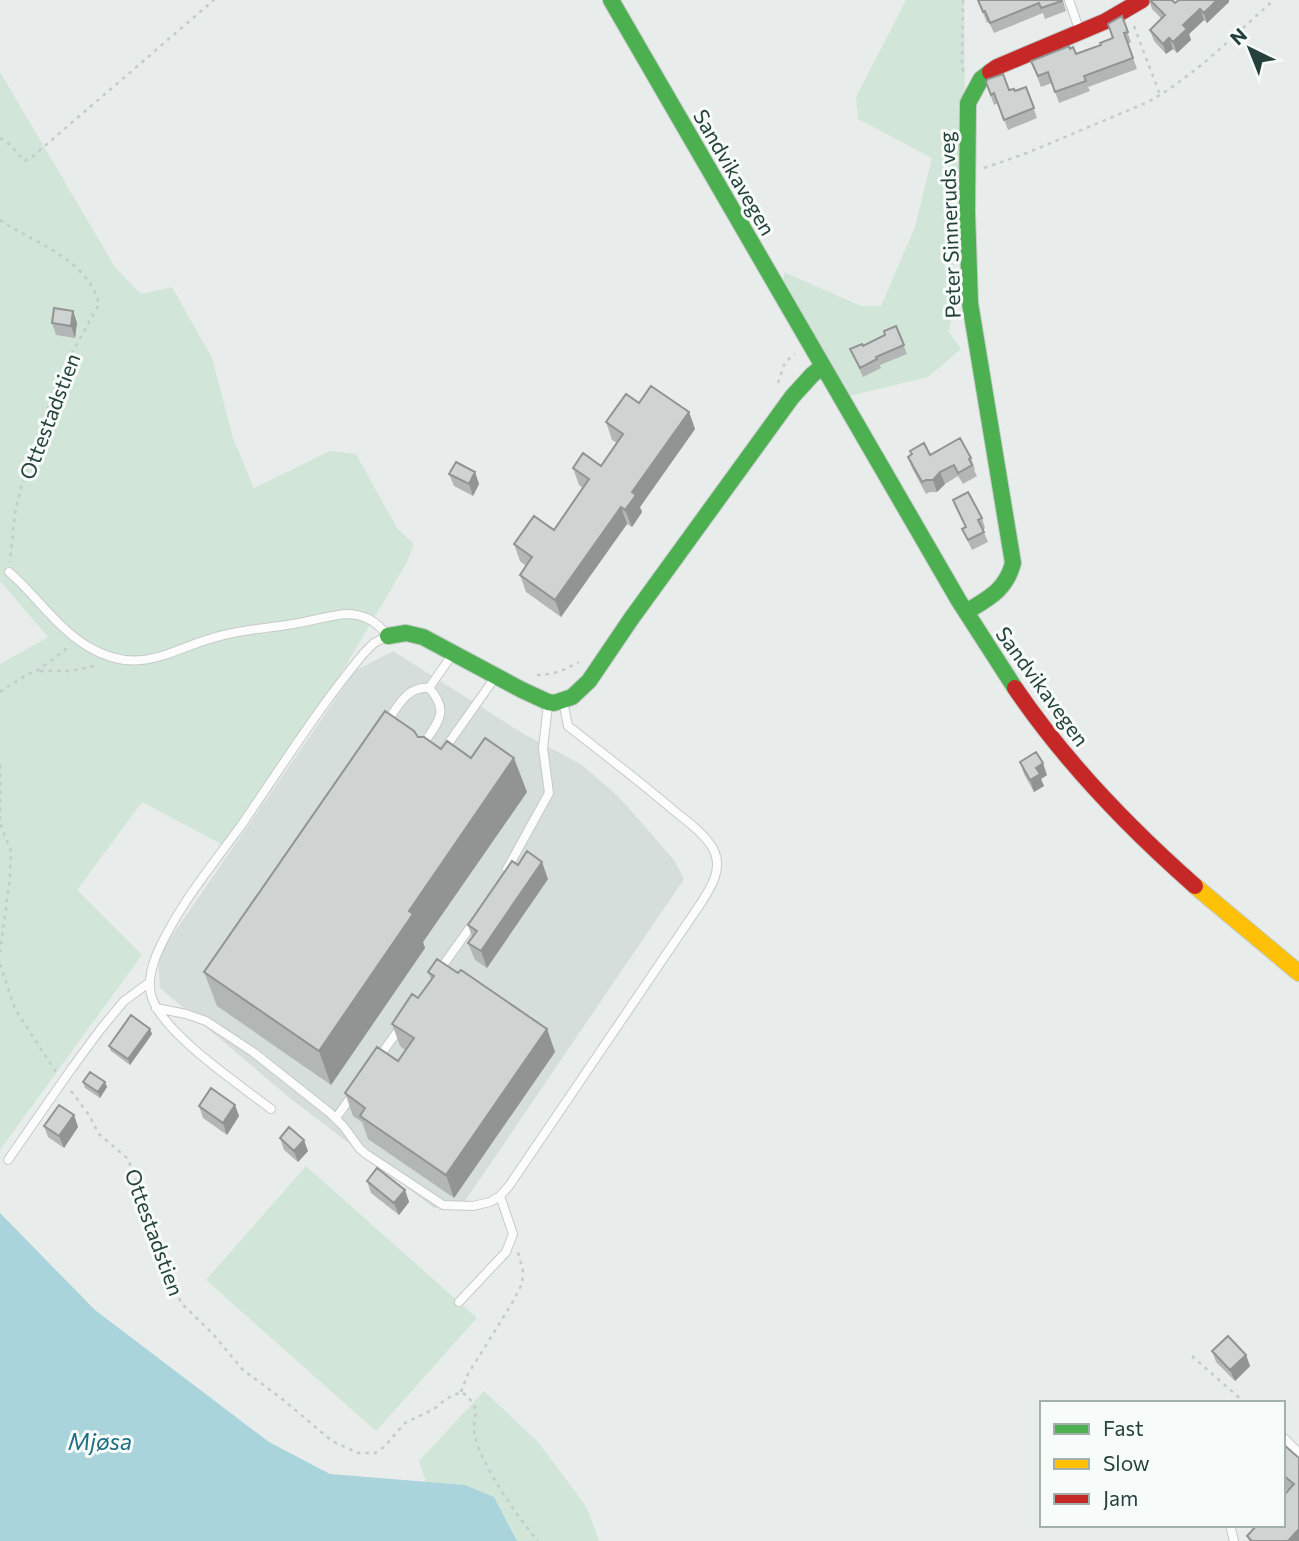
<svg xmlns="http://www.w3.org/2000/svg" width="1299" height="1541" font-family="Commissioner,sans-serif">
<rect width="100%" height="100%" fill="#e8edeb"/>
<path fill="#d6dedb" d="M393,651l129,82 60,32 37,32 55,63 10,19 -221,325 -29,4 -143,-109 -131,-111 -2,-32 197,-285z"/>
<path fill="#d1e6d8" d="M906,0h58l1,114 2,48 -12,85 -5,82 -2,2 13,18 -33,28 -78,19 -67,-102 1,-22 77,34h20l34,-79 17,-69 -74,-39 -2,-22z
M0,72l115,195 26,27 31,-7 40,71 21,80 21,50 76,-37 26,3 41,74 17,16 -7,18 -71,120 -11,13 -47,72 -55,78 -81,-43 -65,88 65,65 -142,195v-486l48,-27 -48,-56z
M306,1166l171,152 -101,113 -170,-151z
M484,1391l55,52 48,65 12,33h-82l-23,-44 -29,-12 -39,-3 -7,-21z"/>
<path fill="#a9d4db" d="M0,1213l95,97 174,132 61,32 135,11 29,12 23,44h-517z"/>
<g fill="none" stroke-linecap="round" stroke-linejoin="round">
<g stroke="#c5cac8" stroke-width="10">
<path id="lane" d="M1069,0l10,29
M9,572c27,23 47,55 78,74 55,33 84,1 137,-11 23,-6 46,-7 69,-11 18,-3 35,-8 52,-10 20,0 31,7 43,22l-14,7 -10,10c-46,55 -83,115 -124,174 -30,41 -64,82 -84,129 -5,13 -9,28 -4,42 13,37 87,86 119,111
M387,722c11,-16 20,-36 42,-34l23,-33
M422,746c15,-23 29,-34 7,-58
M443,751l51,-72
M507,869l42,-76 -6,-45 5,-43
M439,971l35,-49
M156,1008l30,6 20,7 47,31 77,61 14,14 16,22 6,5 77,51 30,1 17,-4 10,-6
M377,1060l25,-35
M336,1118l17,-24
M8,1160l64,-92 28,-38 24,-29 26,-19
M459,1302l47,-50 7,-18 -13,-38 9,-10 192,-283c9,-14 21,-32 14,-50 -5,-14 -25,-30 -37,-39 -36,-31 -73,-59 -110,-88l-5,-25
M1283,1437l16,16
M1230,1525l4,16"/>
</g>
<g stroke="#c3cbc8" stroke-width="18">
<path id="fast" d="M611,0l348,601 56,87
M966,612c23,-14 40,-22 47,-49l-43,-260 -3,-92 1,-108 13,-24 9,-7
M388,636l18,-3 17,4 99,53 26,12 6,1 18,-6 17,-16 42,-62 161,-222 20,-22 11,-9"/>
</g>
<g stroke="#c3cbc8" stroke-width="18">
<path id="slow" d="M1195,886l104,87"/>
</g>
<g stroke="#c3cbc8" stroke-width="18">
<path id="jam" d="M990,72l7,-5 109,-46 36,-21
M1015,688c51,75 112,138 180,198"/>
</g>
<path stroke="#c3ccca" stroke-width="2.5" stroke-dasharray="3.5 5" stroke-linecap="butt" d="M963,0l-1,67 2,6
M1134,26l26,69
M0,138l6,3 19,20 7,-4 182,-157
M984,168l43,-15 121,-51c48,-27 85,-66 126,-102
M0,220c34,23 88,39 99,84l-26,47 -28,64 -23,68 -7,30 -5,49
M778,383l7,-21 10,-8
M40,671h31l28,-6
M537,675c16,0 28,-5 42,-13
M0,692l28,-18 9,-3 33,-25
M0,765v58l11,28 -1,27 -10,74
M0,964l15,45 41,63
M71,1091l18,24 10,19 29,25 53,144 32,31 30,36 38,28 51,43 26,12h17l9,-6 21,-24 29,-14 12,-10 15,-7 7,4 8,13c-1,9 -3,18 -1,27 6,29 44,83 63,105
M1192,1356l53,47
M461,1392l7,-18 43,-69 11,-21 1,-13 -5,-19"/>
<use href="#lane" stroke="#fcfcfc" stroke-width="8"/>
<use href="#fast" stroke="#4caf50" stroke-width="16"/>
<use href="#slow" stroke="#ffc107" stroke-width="16"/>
<use href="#jam" stroke="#c62828" stroke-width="16"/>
</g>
<path fill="#b2b6b5" d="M978,0h85l3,11 -21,8 -2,-6 -49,20 -5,-11 -2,1z
M1149,0h23l3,3 4,-3h50v2l-22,21 -3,-3 -15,14 2,6 -14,13 -4,-4 -7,5 -12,-13 -4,-11 12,-11 -10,-10z
M1122,16l9,26 -3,2 9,25 -49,18 2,4 -31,12 -7,-20 -11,4 -10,-26 39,-12 6,5 25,-9 12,-7z
M986,82l23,8 6,1 11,-4 11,31 -29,12 -10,-27 -4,2z
M73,311l4,12 -2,15 -19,-3 -4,-12z
M896,326l11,28 -27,11 1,3 -18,9 -13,-28 13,-3 22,-11z
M639,403l50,9 6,17 -55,78 2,5 -10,15 -5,-3 -66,93 -35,-25 -6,-17 6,-9 -6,-5 -6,-17 40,-14 29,-42 -4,-3 -6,-17 28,-2 16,-23 -5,-3 -6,-18z
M910,451l20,4 41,3 4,11 -1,1 3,6 -14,8 -5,-8 -13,8 -8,8h-7l-4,2 -14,-26 -4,-11 3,-2z
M475,472l4,12 -6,12 -19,-10 -5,-12z
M953,500l29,18 3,10 -2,2 5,12 -16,8 -10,-21 3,-2z
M441,749l30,9 56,34 -104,150 2,6 -94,137 -114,-79 -13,-34z
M1020,762l27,13 -6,4 3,7 -10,6 -10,-18z
M518,865l30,14 -61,89 -12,-8 -7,-17 4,-6 -4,-12z
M428,972l119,57 8,23 -101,146 -86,-59 -6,-17 -9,-6 -8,-23 53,-32 7,-11 -5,-4 -8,-22 26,-26 13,-19z
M150,1029l2,5 -22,31 -19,-14 -2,-5z
M83,1082h22l2,5 -7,11 -15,-10z
M235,1105l4,11 -12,19 -24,-17 -4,-12z
M74,1115l4,12 -14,21 -16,-11 -4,-11z
M280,1138l28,13 -10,11 -14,-12z
M367,1181l38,9 4,12 -10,13 -28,-22z
M1212,1351l34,4 4,11 -15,15 -19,-19z
M1283,1444l16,14v83h-50l-2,-5 41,-45 -5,-5z"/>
<path fill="#919493" d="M1217,0h12v2l-22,21 -3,-10z
M1200,9l4,11 -15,14 2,6 -14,13 -4,-11 10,-17z
M1169,38l4,11 -7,5 -3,-10z
M73,311l4,12 -2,15 -4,-12z
M689,412l6,17 -55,78 2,5 -10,15 -7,-17 7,-18z
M475,472l4,12 -6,12 -4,-12z
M940,472l5,12 -8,8 -4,-12z
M621,507l6,17 -66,93 -6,-17z
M514,758l13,34 -104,150 2,6 -94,137 -12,-34 90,-140z
M1043,763l4,12 -6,4 3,7 -10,6 -4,-12 6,-12z
M542,862l6,17 -61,89 -6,-17z
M150,1029l2,5 -22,31 -2,-6z
M547,1029l8,23 -101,146 -8,-23z
M105,1082l2,5 -7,11 -2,-6z
M235,1105l4,11 -12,19 -4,-12z
M74,1115l4,12 -14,21 -5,-12z
M304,1140l4,11 -10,11 -4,-11z
M405,1190l4,12 -10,13 -5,-12z
M1246,1355l4,11 -15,15 -5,-11z
M1299,1529v12h-11z"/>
<path fill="#cfd4d2" stroke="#919493" stroke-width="2" d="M978,0h84v1l-21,7 -2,-5 -49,20 -5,-12 -2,1z
M1150,0h22l3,3 4,-3h38l-13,13 -4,-4 -17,16 4,4 -14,13 -4,-4 -6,6 -13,-14 15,-15z
M1122,16l6,16 -4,1 9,25 -49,18 2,5 -31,11 -7,-20 -10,4 -7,-15 38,-15 1,3 3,-2 3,7 25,-9 -1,-2 13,-5 -5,-14z
M1003,74l6,16 5,-1 1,2 11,-4 8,21 -30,12 -10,-27 -3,2 -5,-13 2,-3z
M54,308l19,3 -2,15 -19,-3z
M896,326l8,19 -28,12 1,2 -17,9 -10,-19 12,-5 1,2 22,-11 -1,-4z
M651,386l38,26 -57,80 4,3 -11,15 -4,-3 -66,93 -35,-25 12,-18 -18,-13 20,-28 20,14 35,-51 -16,-11 10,-15 18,13 22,-32 -17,-12 20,-28 13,9z
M960,438l11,20 -2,1 3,6 -14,8 -4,-8 -14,7 -7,8h-7l-4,2 -14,-25 4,-3 -2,-3 14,-8 6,12z
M456,462l19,10 -6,12 -20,-10z
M968,492l14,26 -4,2 6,12 -16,8 -6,-11 4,-2 -13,-27z
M385,711l29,20 4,6h6l17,12 6,-8 24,17 14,-20 29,20 -105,153 4,3 -94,137 -115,-79z
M1036,752l7,11 -7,5 4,6 -10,6 -10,-18z
M527,851l15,11 -61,89 -13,-8 9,-12 -9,-6 44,-64 6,4z
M437,959l21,14 3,-3 86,59 -101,146 -86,-59 5,-8 -20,-15 32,-46 21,14 16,-23 -22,-14 20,-30 6,4 16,-22 -6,-4z
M131,1015l19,14 -22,30 -19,-13z
M90,1072l15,10 -7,10 -15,-10z
M211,1088l24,17 -12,18 -24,-17z
M59,1105l15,10 -15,21 -15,-10z
M289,1127l15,13 -10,11 -14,-13z
M377,1168l28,22 -11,13 -27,-22z
M1228,1336l18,19 -16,15 -18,-19z
M1283,1444l16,14v71l-11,12h-36l-5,-5 10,-11h26v-29l11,-12 -11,-9z"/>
<g text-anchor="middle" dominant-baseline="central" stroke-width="6" stroke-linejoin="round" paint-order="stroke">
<g font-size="21" fill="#24423a" stroke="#f7fbf9">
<text transform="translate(735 172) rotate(60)">Sandvikavegen</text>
<text transform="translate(949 225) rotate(-92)">Peter Sinneruds veg</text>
<text transform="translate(49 416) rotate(-69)">Ottestadstien</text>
<text transform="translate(1043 686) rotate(54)">Sandvikavegen</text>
<text transform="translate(155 1232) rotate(70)">Ottestadstien</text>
</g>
<g font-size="23" font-style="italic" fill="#1c6f80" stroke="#f7fbf9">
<text x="100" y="1441">Mjøsa</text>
</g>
</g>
<rect x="1040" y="1401" width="245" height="126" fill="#f7fbf9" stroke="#a3b1ad" stroke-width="2"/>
<rect x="1054" y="1424" width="35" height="10" fill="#4caf50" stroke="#a3b1ad" stroke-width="2"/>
<text x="1103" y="1436" font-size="21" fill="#24423a">Fast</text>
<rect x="1054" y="1459" width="35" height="10" fill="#ffc107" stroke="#a3b1ad" stroke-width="2"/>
<text x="1103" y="1471" font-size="21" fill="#24423a">Slow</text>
<rect x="1054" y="1494" width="35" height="10" fill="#c62828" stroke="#a3b1ad" stroke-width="2"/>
<text x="1103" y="1506" font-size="21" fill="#24423a">Jam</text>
<g transform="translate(1250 49) rotate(317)" stroke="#f7fbf9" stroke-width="5" paint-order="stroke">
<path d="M0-5L12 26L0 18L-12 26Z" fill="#24423a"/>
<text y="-10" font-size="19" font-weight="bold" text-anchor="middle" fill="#24423a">N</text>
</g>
</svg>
